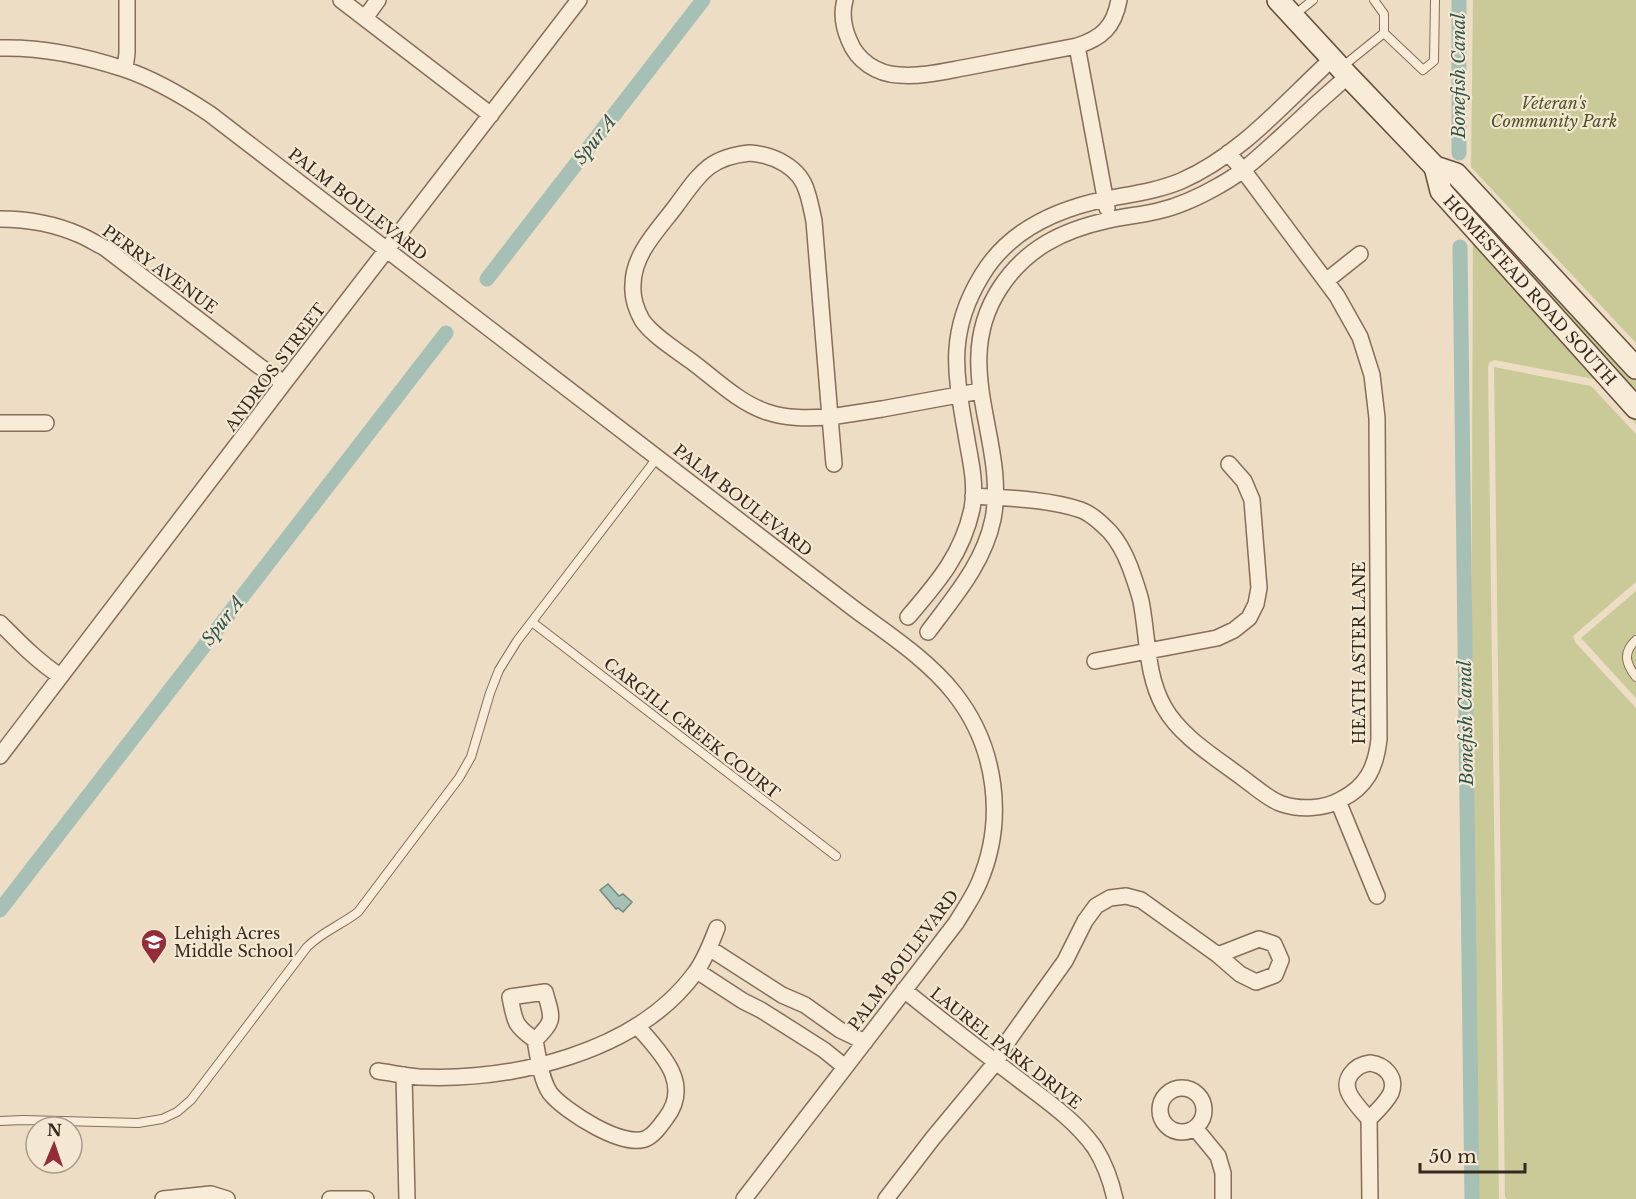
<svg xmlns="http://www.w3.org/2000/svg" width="1636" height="1199" font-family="'Libre Baskerville',serif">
<rect width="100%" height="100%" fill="#ecddc4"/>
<path fill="#c9ca98" d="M1473,0h163v343l-165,-176z
M1473,204l163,175v17l-163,-182z
M1473,237l117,132 46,50v5l-42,-45 -100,-19 -5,3 -1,4 11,832h-28l-1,-167z
M1494,367l97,19 45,48v148l-63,54 2,6 61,66v491h-129l-2,-2z
M1636,591v107l-55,-60z"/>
<path fill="#a6c0b6" stroke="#6d8d82" stroke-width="1.5" d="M608,884l11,12 4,-2 9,8 -9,10 -5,-4 -2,1 -16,-19z"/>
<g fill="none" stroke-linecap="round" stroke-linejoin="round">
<path stroke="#a6c0b6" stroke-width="15" d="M1459,0v153
M1460,247l12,952
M487,279l216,-279
M0,910l446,-577"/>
<g stroke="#866e5b" stroke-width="10">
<path id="lane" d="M1293,16l20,-16
M1384,33l39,37 11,-9 1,-61
M1342,67l42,-34v-19l-10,-14
M532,622l304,234
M1636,640c-13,12 -11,23 0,37
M0,1121l23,-1 115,3 24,-4 15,-7 14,-12 116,-153c15,-15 34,-22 51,-35l101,-134 12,-21 19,-64 9,-23 18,-29 140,-183"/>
</g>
<g stroke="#866e5b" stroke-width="18">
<path id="street" d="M341,0l150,115
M845,0c-4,14 -2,26 4,40 8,21 28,34 50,35 23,2 46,-4 69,-8 36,-7 73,-14 109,-21 25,-8 37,-19 42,-46
M365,18l13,-18
M1077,46l30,162
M0,48c41,-1 85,8 124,21 30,10 59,27 86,45l643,494c35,26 74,51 101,85 43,54 52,128 25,190 -6,14 -15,27 -23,40l-212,276
M125,69l2,-16v-53
M750,153c24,2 50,14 57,39 3,9 5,19 7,29l16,196c-22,1 -42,2 -63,-5 -28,-9 -53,-34 -76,-51 -15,-11 -39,-26 -49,-41 -6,-11 -10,-23 -9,-35 0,-31 25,-55 43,-79 23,-31 32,-49 74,-53z
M0,219c27,0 55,5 80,16 9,4 17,9 25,13l154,118 25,17
M1326,281l34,-27
M0,423h46
M834,464l-4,-47 52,-8 98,-18
M973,496c34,2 76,3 108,14 11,4 21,14 29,22 9,10 15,22 20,35 4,11 8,22 11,34 7,36 5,74 23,106 18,32 56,53 84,75 11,8 22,18 34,22 18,6 42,5 58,-4 27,-13 36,-33 39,-61l-2,-321 -5,-43 -12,-38 -23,-41 -94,-126 -15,-17
M908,617c29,-34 54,-62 64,-108 4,-21 0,-42 -4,-63 -11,-66 -24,-109 14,-171 27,-45 75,-66 124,-76 26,-5 51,-8 75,-18 60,-26 104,-79 151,-122
M0,623c19,19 37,38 60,53
M928,632c26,-35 56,-69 65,-113 15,-78 -44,-153 7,-231 26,-40 63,-58 109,-68 16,-4 33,-5 49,-9 22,-5 43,-15 62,-26 24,-13 44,-33 64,-51 21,-20 42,-39 64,-58
M1095,661l122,-23 17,-8 15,-12 7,-14 3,-16 -7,-88 -8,-19 -15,-17
M0,756l284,-373 295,-383
M1338,801l39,95
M1259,939l15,5 7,16 -6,15 -19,7 -16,-8 -22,-19z
M709,948l73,47 23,10 35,25 25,12
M697,971l46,30 18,9 63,40 21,17
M904,990c36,29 72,57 109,85 28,22 61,43 82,73 10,16 16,33 20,51
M545,992c7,26 11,28 -10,48 -21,-15 -20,-18 -25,-43z
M535,1040c3,16 6,40 15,53 14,18 75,57 97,45 7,-3 14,-13 19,-20 10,-13 13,-27 7,-43 -5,-15 -24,-36 -35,-48
M1370,1063c15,2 27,14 21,30 -5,10 -15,19 -22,26 -6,-7 -14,-15 -19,-24 -9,-16 5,-30 20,-32z
M378,1071c14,2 27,5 41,6 94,4 217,-24 276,-104 10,-13 16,-30 22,-45
M404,1075l3,124
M1160 1110a22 22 0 1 1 44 0a22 22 0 1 1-44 0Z
M1369,1119l1,80
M1195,1128l23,28 5,17v26
M163,1199l48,-5 16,5
M330,1199h36
M886,1199l47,-61 63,-76 14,-24 55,-77 20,-40 11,-15 14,-8 16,-2 15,4 77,55"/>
</g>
<g stroke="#684f3e" stroke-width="24">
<g id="secondary">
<path d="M1278,0l70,76 87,91 21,7 180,194"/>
<path id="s1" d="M1435,167l6,24 195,217"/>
</g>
</g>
<use href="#lane" stroke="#f8ebd7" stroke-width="8"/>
<use href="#street" stroke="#f8ebd7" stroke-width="15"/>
<use href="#secondary" stroke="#f8ebd7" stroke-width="21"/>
</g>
<defs>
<g id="school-pin" transform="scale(1.35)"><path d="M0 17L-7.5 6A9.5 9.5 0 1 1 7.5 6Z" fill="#932d37" stroke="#f4e8d3"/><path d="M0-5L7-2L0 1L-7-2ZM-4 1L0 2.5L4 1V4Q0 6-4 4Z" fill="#fff"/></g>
</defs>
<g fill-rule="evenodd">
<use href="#school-pin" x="154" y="942"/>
</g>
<g text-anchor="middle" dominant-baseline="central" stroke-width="4.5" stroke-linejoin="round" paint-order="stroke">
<g font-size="16" font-style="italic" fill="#4b5226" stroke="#f4e8d3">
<text x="1554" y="103">Veteran's<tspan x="1554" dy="18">Community Park</tspan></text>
</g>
<g font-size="16" fill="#37281e" stroke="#f4e8d3">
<text transform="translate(358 204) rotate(38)">PALM BOULEVARD</text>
<text transform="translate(160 269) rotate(36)">PERRY AVENUE</text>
<text stroke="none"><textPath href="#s1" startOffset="158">HOMESTEAD ROAD SOUTH</textPath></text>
<text transform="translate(275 367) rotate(-53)">ANDROS STREET</text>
<text transform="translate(743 500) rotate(38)">PALM BOULEVARD</text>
<text transform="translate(1359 653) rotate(-90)">HEATH ASTER LANE</text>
<text transform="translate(692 728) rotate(38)">CARGILL CREEK COURT</text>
<text transform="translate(903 960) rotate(-53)">PALM BOULEVARD</text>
<text transform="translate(1006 1048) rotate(38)">LAUREL PARK DRIVE</text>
</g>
<g font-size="16" fill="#37281e" stroke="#f4e8d3" text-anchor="start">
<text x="174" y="933">Lehigh Acres<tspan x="174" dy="18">Middle School</tspan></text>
</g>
<g font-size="18" font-style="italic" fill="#2e5650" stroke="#f4e8d3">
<text transform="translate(1459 76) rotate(-90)">Bonefish Canal</text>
<text transform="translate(595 140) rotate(-52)">Spur A</text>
<text transform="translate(223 621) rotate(-52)">Spur A</text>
<text transform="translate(1466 723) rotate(-91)">Bonefish Canal</text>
</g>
</g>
<g transform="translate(54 1145) rotate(2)"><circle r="28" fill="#f4e8d3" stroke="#a89b8b" stroke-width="1.5"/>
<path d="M0-4.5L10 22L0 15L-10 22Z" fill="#932d37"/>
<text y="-9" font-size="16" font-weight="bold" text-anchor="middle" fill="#37281e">N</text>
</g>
<path d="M1420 1163v9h105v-9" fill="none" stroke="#37281e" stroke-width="3"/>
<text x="1429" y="1163" font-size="18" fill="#37281e" stroke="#f4e8d3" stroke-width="4.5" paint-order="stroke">50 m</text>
</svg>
